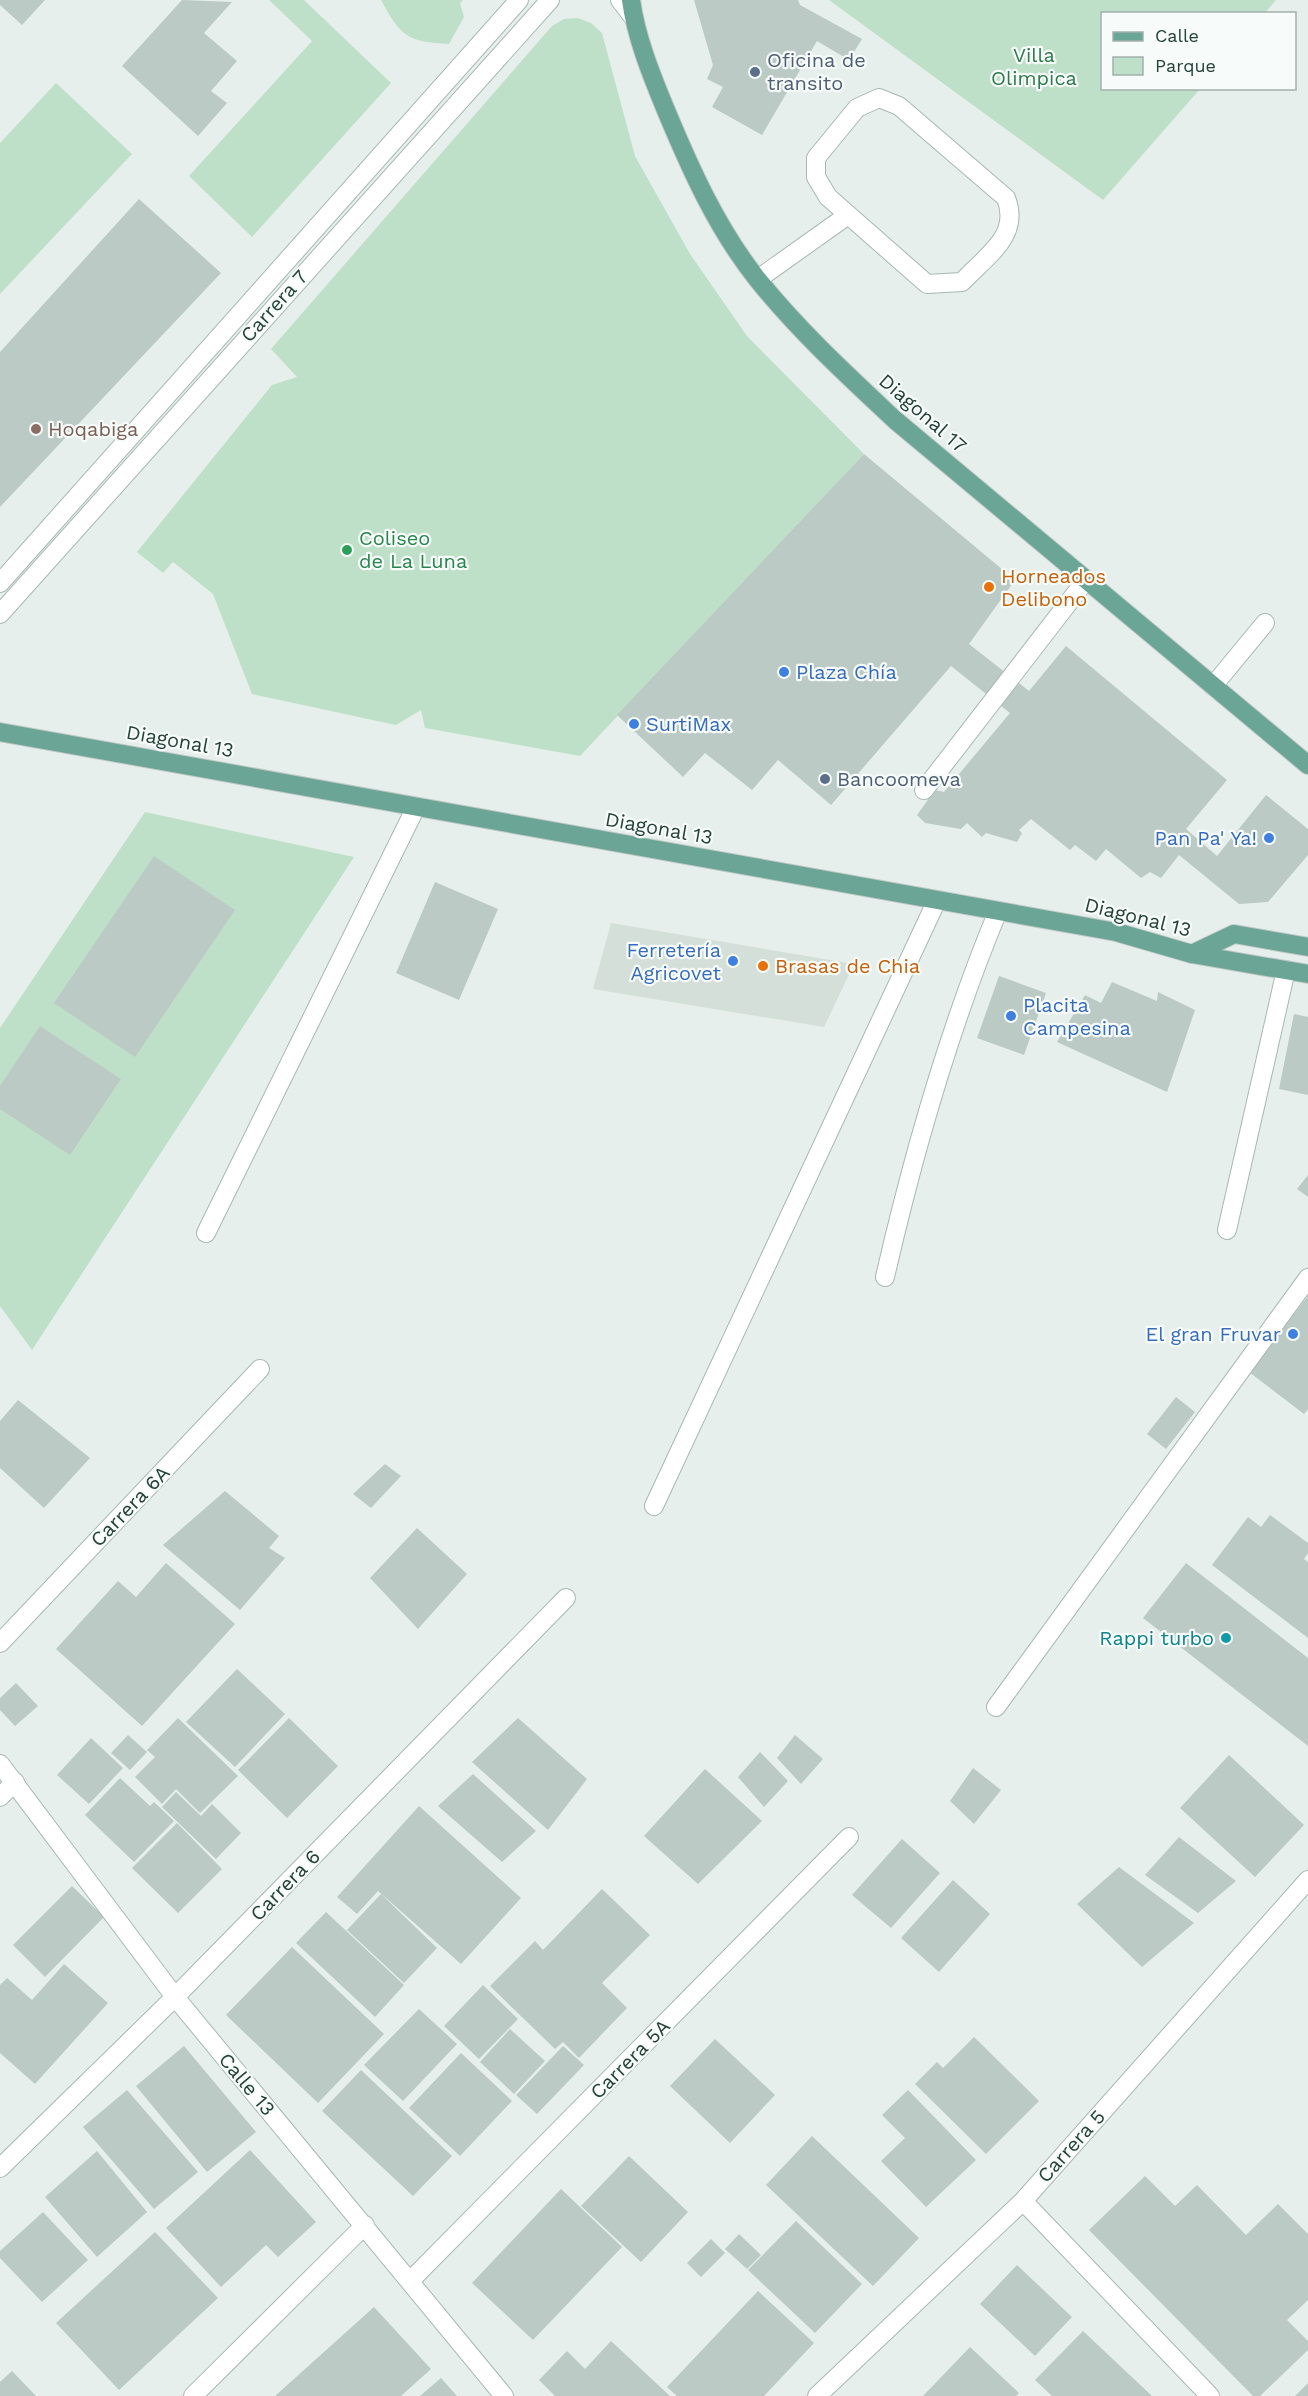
<svg xmlns="http://www.w3.org/2000/svg" width="1308" height="2396" font-family="'Work Sans',sans-serif">
<rect width="100%" height="100%" fill="#e6efeb"/>
<path fill="#d4dfda" d="M611,923l243,41 -30,63 -231,-38z"/>
<path fill="#bfe0c8" d="M269,0h35l87,83 -139,154 -63,-61 123,-135z
M381,0h82l-3,3 4,14 -15,27c-41,-2 -48,-7 -68,-44z
M829,0h447l-11,13 -163,1v74l98,1 -97,111z
M578,18l13,5 11,10 33,123 55,98 57,82 117,118 -284,302 -155,-28 -4,-18 -25,15 -144,-31 -39,-100 -40,-32 -10,11 -26,-21 135,-167 25,-8 -26,-28 281,-323 12,-7z
M56,83l76,71 -132,140v-151z
M145,812l209,45 -322,493 -32,-44v-278z"/>
<path fill="#bbcac4" d="M0,0h45l-23,25 -22,-20z
M182,0l50,2 -28,31 33,28 -26,30 16,12 -29,33 -76,-70z
M694,0h104l2,5 62,34 -13,21 -32,-19 -55,94 -50,-28 11,-20 -16,-8 6,-14z
M139,199l82,74 -221,234v-155z
M864,454l151,126 -46,64 60,47 37,-45 161,134 -41,49 31,27 49,-61 42,34v26l-40,47 -29,2 -60,-49 -18,23 -11,-6 -9,6 -35,-29 -10,12 -21,-16 -5,5 -39,-31 -12,11 3,3 -5,9 -31,-9 -4,4 -15,-14 -6,6 -36,-6 -8,-8 18,-25 9,2 66,-79 -59,-47 -120,139 -53,-45 -26,30 -47,-37 -22,24 -66,-62z
M154,856l81,54 -100,147 -81,-54z
M435,882l63,27 -39,91 -63,-27z
M999,976l47,17 -22,62 -47,-17z
M1112,982l45,19 1,-9 37,18 -28,82 -110,-50 28,-47 16,8z
M1294,1014l14,3v78l-29,-6z
M40,1026l81,53 -51,76 -70,-46v-23z
M1308,1175v22l-11,-8z
M1308,1296v113l-4,5 -55,-42z
M1176,1397l19,15 -29,37 -19,-15z
M18,1400l72,58 -46,50 -44,-40v-47z
M385,1464l16,12 -30,32 -18,-14z
M225,1491l54,45 -10,12 16,10 -45,52 -77,-65z
M1270,1515l38,28v10l-4,6 4,3v76l-96,-73 36,-48 13,10z
M417,1528l50,46 -49,55 -48,-51z
M166,1563l69,61 -93,102 -86,-77 62,-68 18,16z
M1186,1563l122,95v88l-165,-128z
M237,1669l48,45 -50,53 -49,-45z
M16,1683l22,23 -23,20 -15,-16v-12z
M178,1718l60,58 -38,37 -24,-24 -14,15 -27,-27 20,-20 -8,-7z
M289,1718l49,48 -51,52 -49,-48z
M518,1718l69,61 -39,51 -76,-68z
M128,1735l19,17 -17,18 -19,-17z
M795,1735l28,24 -22,25 -24,-26z
M91,1738l32,30 -34,36 -32,-29z
M760,1752l28,29 -24,26 -26,-30z
M1229,1755l75,70 -49,52 -75,-69z
M973,1768l28,22 -27,34 -24,-23z
M705,1769l57,52 -64,63 -54,-48z
M473,1774l63,57 -34,31 -64,-56z
M120,1778l30,28 4,-4 20,19 -40,41 -49,-47z
M176,1792l25,24 11,-12 29,29 -25,26 -54,-52z
M419,1806l102,92 -60,66 -83,-73 -21,23 -20,-17z
M177,1823l45,46 -44,44 -46,-45z
M1179,1837l57,44 -38,32 -53,-38z
M902,1839l38,34 -49,55 -39,-33z
M1119,1867l75,56 -52,44 -65,-63z
M953,1880l37,34 -51,58 -38,-34z
M72,1886l32,31 -59,60 -32,-32z
M602,1889l48,46 -48,48 25,25 -48,50 -16,-16 -8,7 -65,-63 45,-45 8,9z
M381,1894l56,54 -33,35 -57,-53z
M326,1912l78,73 -29,32 -79,-74z
M292,1947l92,87 -66,69 -92,-88z
M64,1964l44,39 -73,81 -35,-31v-68l7,-7 25,22z
M483,1985l35,34 -39,40 -35,-33z
M419,2009l38,35 -54,57 -39,-36z
M510,2029l35,32 -31,33 -34,-32z
M974,2037l65,64 -53,53 -71,-70 22,-22 6,6z
M715,2039l60,56 -45,48 -60,-57z
M184,2046l72,86 -49,40 -71,-86z
M563,2046l21,19 -47,49 -21,-19z
M461,2053l51,48 -52,55 -51,-48z
M361,2070l91,86 -39,40 -91,-85z
M127,2090l71,82 -44,37 -71,-82z
M908,2090l68,70 -50,47 -45,-46 24,-23 -23,-23z
M812,2136l107,102 -46,48 -107,-101z
M250,2150l66,72 -38,35 -12,-12 -45,42 -55,-59z
M97,2151l50,61 -50,45 -52,-60z
M629,2156l59,56 -47,50 -60,-56z
M1145,2176l30,30 22,-21 49,50 32,-31 30,30v66l-21,20 21,21v9l-48,46h-7l-164,-166z
M561,2189l61,58 -89,93 -61,-57z
M43,2212l45,48 -46,42 -42,-44v-7z
M796,2221l66,63 -47,49 -67,-63z
M155,2232l63,66 -99,92 -63,-67z
M739,2234l22,21 -14,14 -22,-20z
M711,2239l14,14 -24,24 -14,-14z
M1017,2265l55,52 -37,39 -55,-52z
M758,2291l56,52 -50,53h-87l-10,-9z
M374,2307l57,62 -30,27h-126z
M1083,2331l69,65h-100l-17,-16z
M611,2341l59,55h-115l-16,-16 28,-29 18,18z
M970,2347l49,46 -3,3h-93z
M12,2371l24,25h-36v-14z
M441,2378l16,18h-37z
M1308,2383v13h-13z"/>
<g fill="none" stroke-linecap="round" stroke-linejoin="round">
<g stroke="#a8b8b2" stroke-width="20">
<path id="minor" d="M620,0l13,17
M879,98l20,8 107,92c15,38 -20,58 -44,84l-35,2 -99,-87 -12,-20v-19l41,-50z
M758,279l90,-64
M0,583l519,-583
M0,614l550,-614
M1213,686l52,-63
M924,790l162,-210
M1227,1230l59,-260
M206,1233l210,-426
M885,1277c28,-122 65,-251 113,-366
M654,1506l283,-606
M0,1643l260,-274
M996,1707l312,-429
M0,1764l175,233 329,399
M0,1797l15,-15
M0,2168l175,-171 391,-399
M1023,2201l187,195
M410,2281l439,-444
M193,2396l172,-171
M817,2396l206,-195 285,-321"/>
</g>
<g stroke="#c2cac8" stroke-width="20">
<path id="major" d="M631,0c5,37 20,74 34,108 25,60 52,121 93,172 41,51 90,96 137,140l413,345
M0,732l1116,200 76,22 116,20
M1192,954l42,-20 74,13"/>
</g>
<use href="#minor" stroke="#fff" stroke-width="18"/>
<use href="#major" stroke="#6aa596" stroke-width="18"/>
</g>
<g fill="#5c6f8a" stroke="#f7fbf9" stroke-width="2">
<circle cx="755" cy="72" r="6"/>
<circle cx="825" cy="779" r="6"/>
</g>
<circle fill="#8d6e63" stroke="#f7fbf9" stroke-width="2" cx="36" cy="429" r="6"/>
<circle fill="#2e9e5b" stroke="#f7fbf9" stroke-width="2" cx="347" cy="550" r="6"/>
<g fill="#e8710a" stroke="#f7fbf9" stroke-width="2">
<circle cx="989" cy="587" r="6"/>
<circle cx="763" cy="966" r="6"/>
</g>
<g fill="#3f7fe0" stroke="#f7fbf9" stroke-width="2">
<circle cx="784" cy="672" r="6"/>
<circle cx="634" cy="724" r="6"/>
<circle cx="1269" cy="838" r="6"/>
<circle cx="733" cy="961" r="6"/>
<circle cx="1011" cy="1016" r="6"/>
<circle cx="1293" cy="1334" r="6"/>
</g>
<circle fill="#0f9aa8" stroke="#f7fbf9" stroke-width="2" cx="1226" cy="1638" r="6"/>
<g text-anchor="middle" dominant-baseline="central" stroke-width="4.5" stroke-linejoin="round" paint-order="stroke">
<g font-size="20" fill="#2d7a4b" stroke="#f7fbf9">
<text x="1034" y="55">Villa<tspan x="1034" dy="23">Olimpica</tspan></text>
</g>
<g font-size="20" fill="#4e5e75" stroke="#f7fbf9" text-anchor="start">
<text x="767" y="60">Oficina de<tspan x="767" dy="23">transito</tspan></text>
<text x="837" y="779">Bancoomeva</text>
</g>
<g font-size="20" fill="#24423a" stroke="#f7fbf9">
<text transform="translate(274 306) rotate(-48)">Carrera 7</text>
<text transform="translate(923 413) rotate(41)">Diagonal 17</text>
<text transform="translate(180 741) rotate(10)">Diagonal 13</text>
<text transform="translate(659 828) rotate(10)">Diagonal 13</text>
<text transform="translate(1138 917) rotate(14)">Diagonal 13</text>
<text transform="translate(130 1506) rotate(-46)">Carrera 6A</text>
<text transform="translate(285 1885) rotate(-46)">Carrera 6</text>
<text transform="translate(630 2059) rotate(-45)">Carrera 5A</text>
<text transform="translate(247 2084) rotate(50)">Calle 13</text>
<text transform="translate(1071 2146) rotate(-48)">Carrera 5</text>
</g>
<g font-size="20" fill="#785e54" stroke="#f7fbf9" text-anchor="start">
<text x="48" y="429">Hoqabiga</text>
</g>
<g font-size="20" fill="#27864d" stroke="#f7fbf9" text-anchor="start">
<text x="359" y="538">Coliseo<tspan x="359" dy="23">de La Luna</tspan></text>
</g>
<g font-size="20" fill="#c56008" stroke="#f7fbf9" text-anchor="start">
<text x="1001" y="576">Horneados<tspan x="1001" dy="23">Delibono</tspan></text>
<text x="775" y="966">Brasas de Chia</text>
</g>
<g font-size="20" fill="#366cbe" stroke="#f7fbf9" text-anchor="start">
<text x="796" y="672">Plaza Chía</text>
<text x="646" y="724">SurtiMax</text>
<text x="1257" y="838" text-anchor="end">Pan Pa' Ya!</text>
<text x="721" y="950" text-anchor="end">Ferretería<tspan x="721" dy="23">Agricovet</tspan></text>
<text x="1023" y="1005">Placita<tspan x="1023" dy="23">Campesina</tspan></text>
<text x="1281" y="1334" text-anchor="end">El gran Fruvar</text>
</g>
<g font-size="20" fill="#0d838f" stroke="#f7fbf9" text-anchor="end">
<text x="1214" y="1638">Rappi turbo</text>
</g>
</g>
<rect x="1101" y="12" width="195" height="78" fill="#f7fbf9" stroke="#a3b1ad" stroke-width="1.5"/>
<rect x="1113" y="32" width="30" height="9" fill="#6aa596" stroke="#a3b1ad" stroke-width="1.5"/>
<text x="1155" y="42" font-size="18" fill="#24423a">Calle</text>
<rect x="1113" y="57" width="30" height="18" fill="#bfe0c8" stroke="#a3b1ad" stroke-width="1.5"/>
<text x="1155" y="72" font-size="18" fill="#24423a">Parque</text>
</svg>
